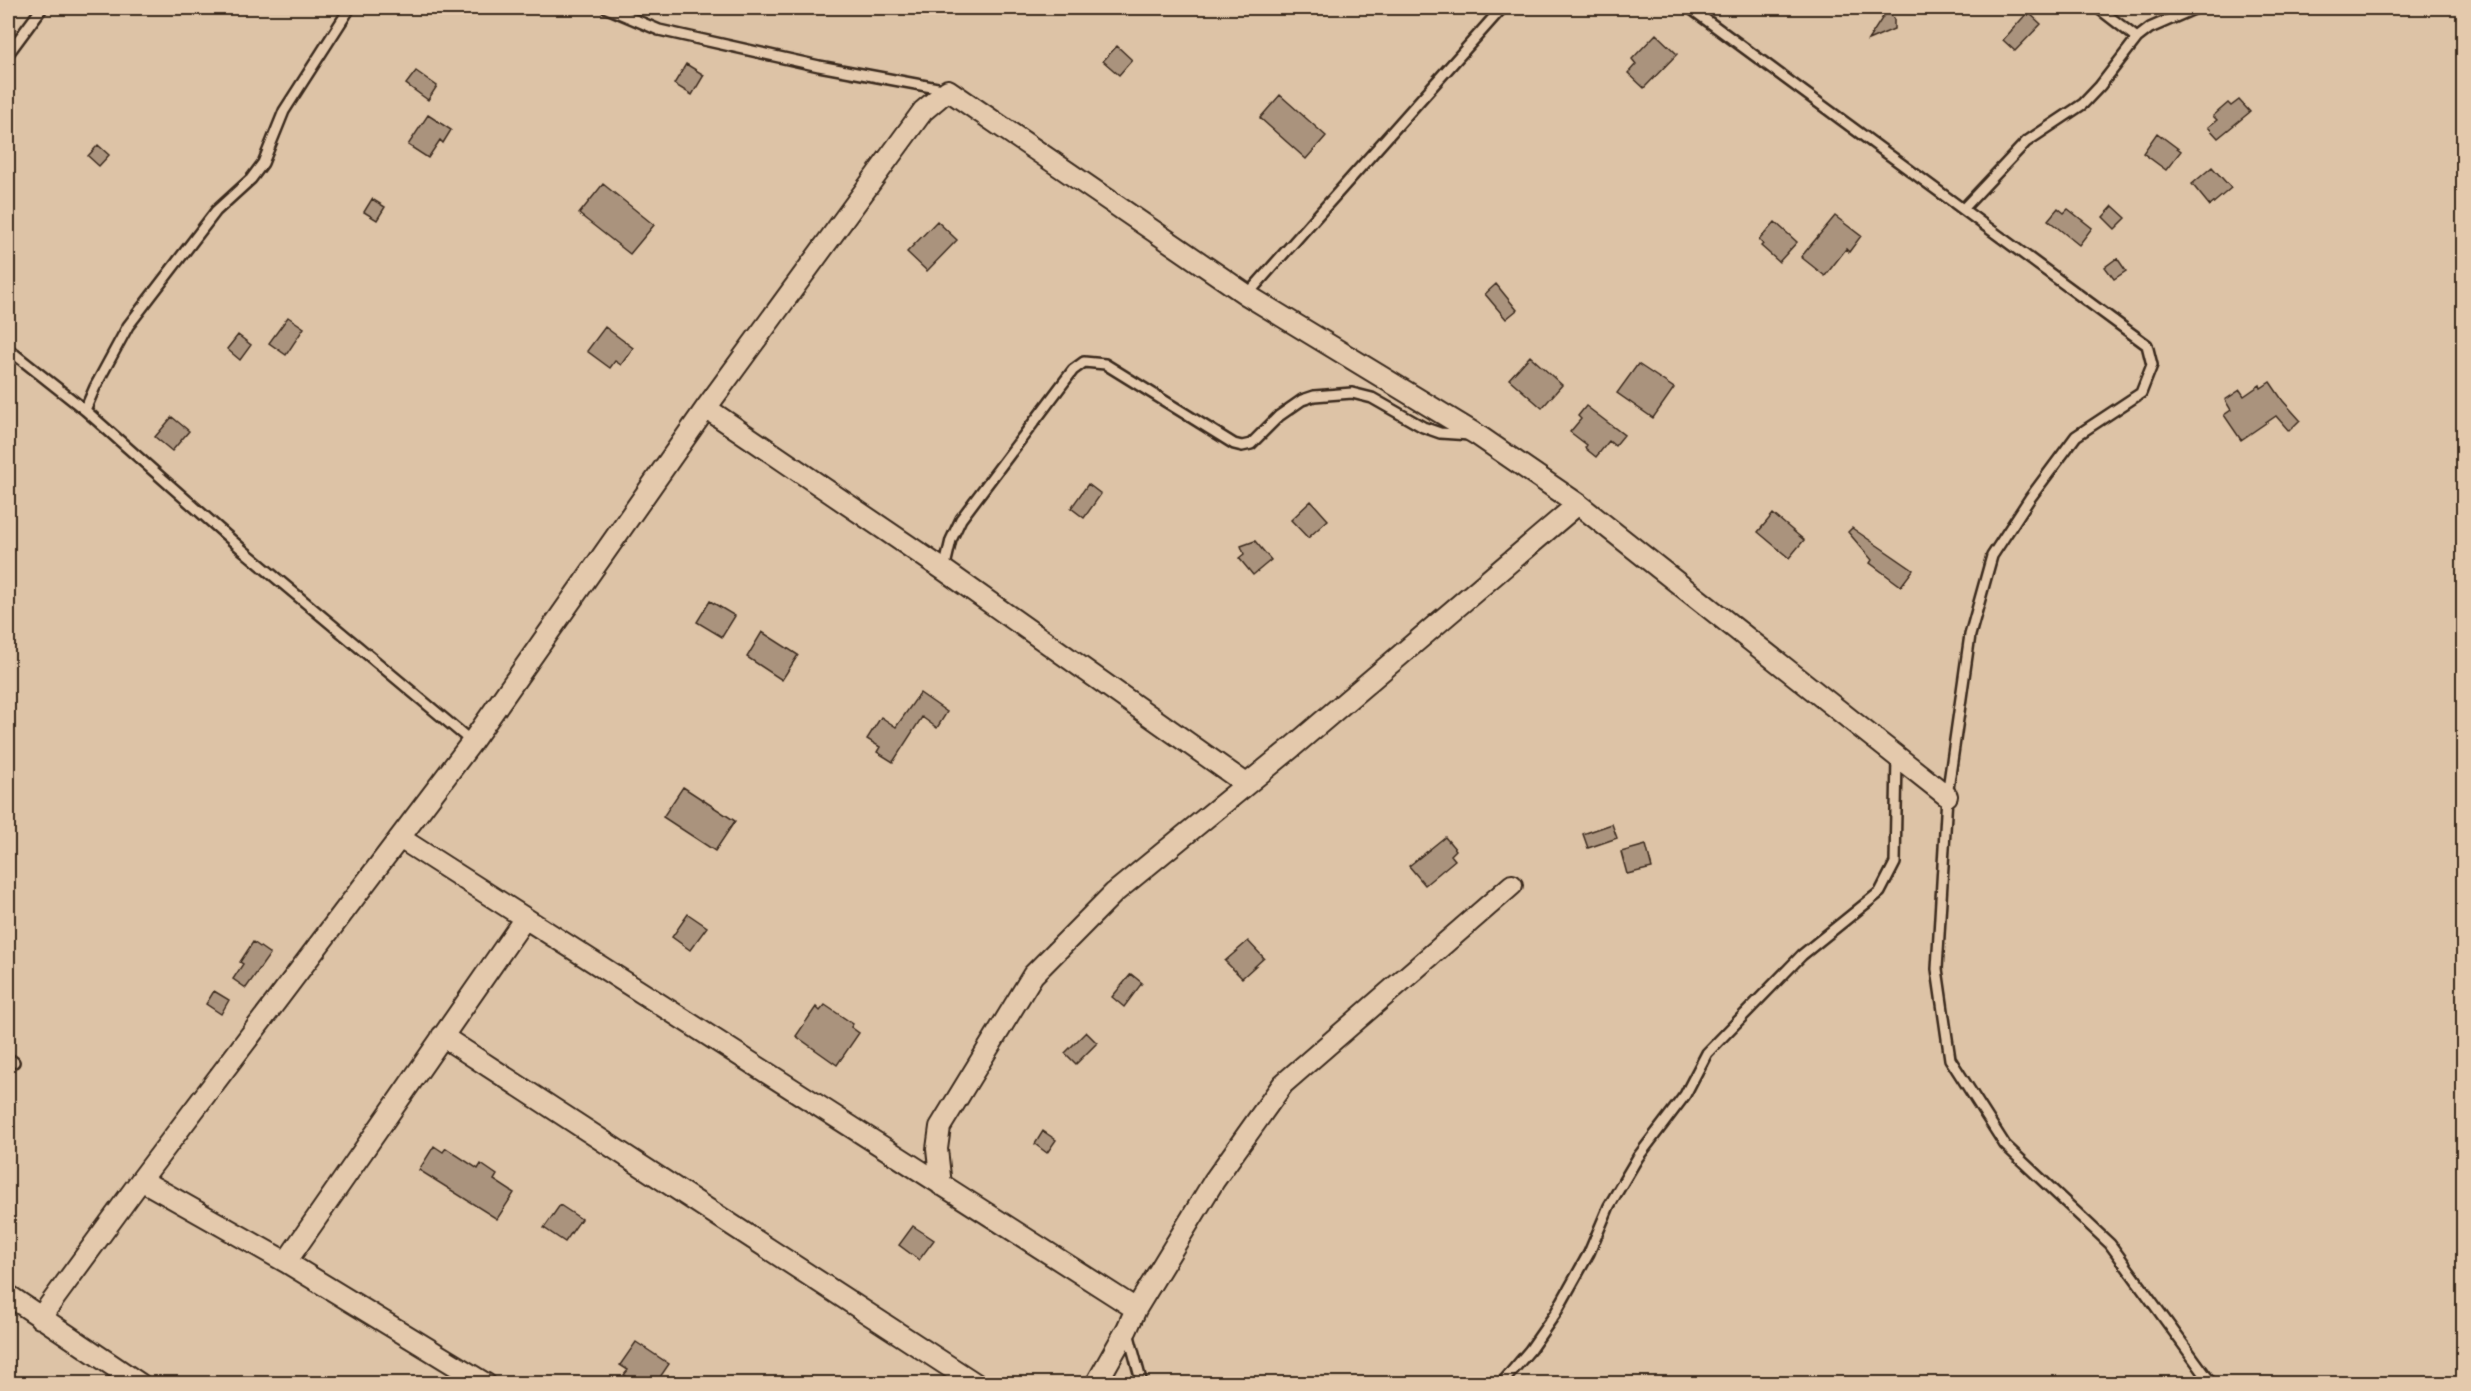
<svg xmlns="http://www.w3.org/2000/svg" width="2471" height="1391" font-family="'Shantell Sans',sans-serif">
<rect width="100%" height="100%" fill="#ddc3a6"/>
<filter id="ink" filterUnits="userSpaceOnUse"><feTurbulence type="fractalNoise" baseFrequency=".0167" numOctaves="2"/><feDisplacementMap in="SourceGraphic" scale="12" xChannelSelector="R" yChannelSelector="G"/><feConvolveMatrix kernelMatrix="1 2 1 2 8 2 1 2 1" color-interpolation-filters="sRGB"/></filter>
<g filter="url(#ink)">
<path fill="#aa937d" stroke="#3b2a1e" stroke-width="1.5" d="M1888,9l6,11v9l-26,11z
M2028,12l13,12 -26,27 -12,-11z
M1656,34l21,20 -33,34 -16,-15 8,-9 -4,-5z
M1117,46l15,14 -13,15 -16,-14z
M686,64l18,11 -12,20 -18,-11z
M416,71l21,15 -9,14 -22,-16z
M1280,95l46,41 -20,23 -46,-41z
M2239,100l11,12 -32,26 -10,-11 9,-7 -4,-4 15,-13 3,3z
M428,115l23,15 -8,13 -3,-3 -12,18 -20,-13z
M2157,133l24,18 -15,19 -23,-17z
M98,145l11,10 -10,11 -11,-10z
M2212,167l19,21 -21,18 -18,-22z
M603,184l51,41 -24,29 -51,-40z
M372,199l13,8 -8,13 -13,-8z
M2113,206l13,12 -11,11 -12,-12z
M2058,208l6,5 4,-4 24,19 -13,17 -31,-25z
M1835,216l26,20 -12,16 -3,-3 -21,27 -24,-19z
M937,221l20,19 -30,31 -20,-19z
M1775,222l22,20 -18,20 -18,-16 2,-2 -4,-4z
M2117,258l9,13 -12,8 -9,-12z
M1496,284l21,26 -11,9 -21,-25z
M288,317l16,11 -18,27 -17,-12z
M605,327l28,21 -12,17 -6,-4 -5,7 -23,-17z
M238,335l13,10 -11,15 -13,-11z
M1530,356l32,29 -20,23 -33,-29z
M1638,364l36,24 -21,30 -36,-25z
M2270,382l13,19 17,19 -11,11 -13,-15 -35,24 -17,-25 7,-5 -6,-10 15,-10 4,6 16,-11 1,3z
M1586,406l38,29 -9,11 -6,-5 -13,16 -11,-9 2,-3 -17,-13 11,-13 -3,-3z
M172,417l17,14 -17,20 -17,-14z
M1088,484l13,10 -17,24 -13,-10z
M1311,501l17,19 -20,18 -17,-18z
M1773,514l31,26 -15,18 -31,-26z
M1852,528l61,42 -12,16 -31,-23 2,-3 -24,-28z
M1255,541l16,19 -18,15 -14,-17 5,-4 -3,-8z
M710,601l25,15 -13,21 -25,-15z
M762,632l36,23 -16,25 -35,-23z
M920,693l27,19 -10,16 -15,-11 -29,45 -16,-10 3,-5 -13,-8 14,-22 15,10z
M683,787l52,34 -20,30 -52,-34z
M1612,824l5,14 -29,10 -5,-14z
M1445,837l11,13 -5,5 4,5 -30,25 -16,-19z
M1646,845l6,23 -25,6 -6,-22z
M688,914l19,13 -17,23 -18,-13z
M1248,941l16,17 -22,20 -17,-17z
M253,942l17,12 -24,34 -13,-9 10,-15 -3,-2z
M1131,974l11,9 -18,24 -12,-10z
M214,991l15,9 -8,14 -15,-10z
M825,1005l28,19 -2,3 8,6 -22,32 -41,-29 20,-29 4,4z
M1086,1032l11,11 -21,21 -11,-11z
M1043,1131l13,9 -9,13 -12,-9z
M434,1146l9,6 3,-4 32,21 3,-5 16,11 -3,5 20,13 -17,26 -78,-49z
M560,1205l21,14 -16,23 -21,-14z
M913,1226l21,14 -15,20 -20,-15z
M636,1342l33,22 -13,19h-6l-10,-5 -3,5 -13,-8 4,-5 -8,-5z"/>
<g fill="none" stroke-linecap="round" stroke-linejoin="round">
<g stroke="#3b2a1e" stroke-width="14">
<path id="service" d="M607,8l52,22 160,36 129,24
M1690,8l457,337 5,20 -11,28 -65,43 -46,62 -38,58 -22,79 -23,161 -10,173 13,90 55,86 105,99 102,140
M2098,8l39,30
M8,54l34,-46
M1963,209l63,-67 57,-38 17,-18 37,-48 13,-10 46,-20
M1247,295l255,-287
M8,349l77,61 159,141 228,191
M85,410l10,-23 33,-61 88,-115 35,-32 12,-16 21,-52 66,-103
M944,570l7,-30 10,-21 112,-149 11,-8 21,2 129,80 8,2 9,-2 28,-28 23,-16 12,-4 38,-3 20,5 51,29 17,6 30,2
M8,1058l6,4
M1128,1332l14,52
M1501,1384l29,-34 25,-36 34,-61 20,-47 29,-49 47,-62 22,-42 95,-98 78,-63 15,-29 2,-105"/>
</g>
<g stroke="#3b2a1e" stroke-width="24">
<path id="minor" d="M706,408l238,162 302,214
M400,838l736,471
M442,1036l534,348
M141,1180l145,82 200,122
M941,1185l-4,-36 3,-22 93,-152 81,-82 176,-144 288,-245
M286,1262l239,-344
M8,1295l132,89
M40,1318l101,-138 331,-438 234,-334 217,-297 25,-21 299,205 232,141 99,68 369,292
M1096,1384l31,-55 9,-20 78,-128 69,-97 229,-199"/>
</g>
<use href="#service" stroke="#e4c9ac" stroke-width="9"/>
<use href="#minor" stroke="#e4c9ac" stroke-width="20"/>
</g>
</g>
<rect width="2471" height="1391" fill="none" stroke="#e4c9ac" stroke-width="30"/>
<rect x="15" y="15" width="2441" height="1361" fill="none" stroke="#3b2a1e" stroke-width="2" filter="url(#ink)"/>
</svg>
